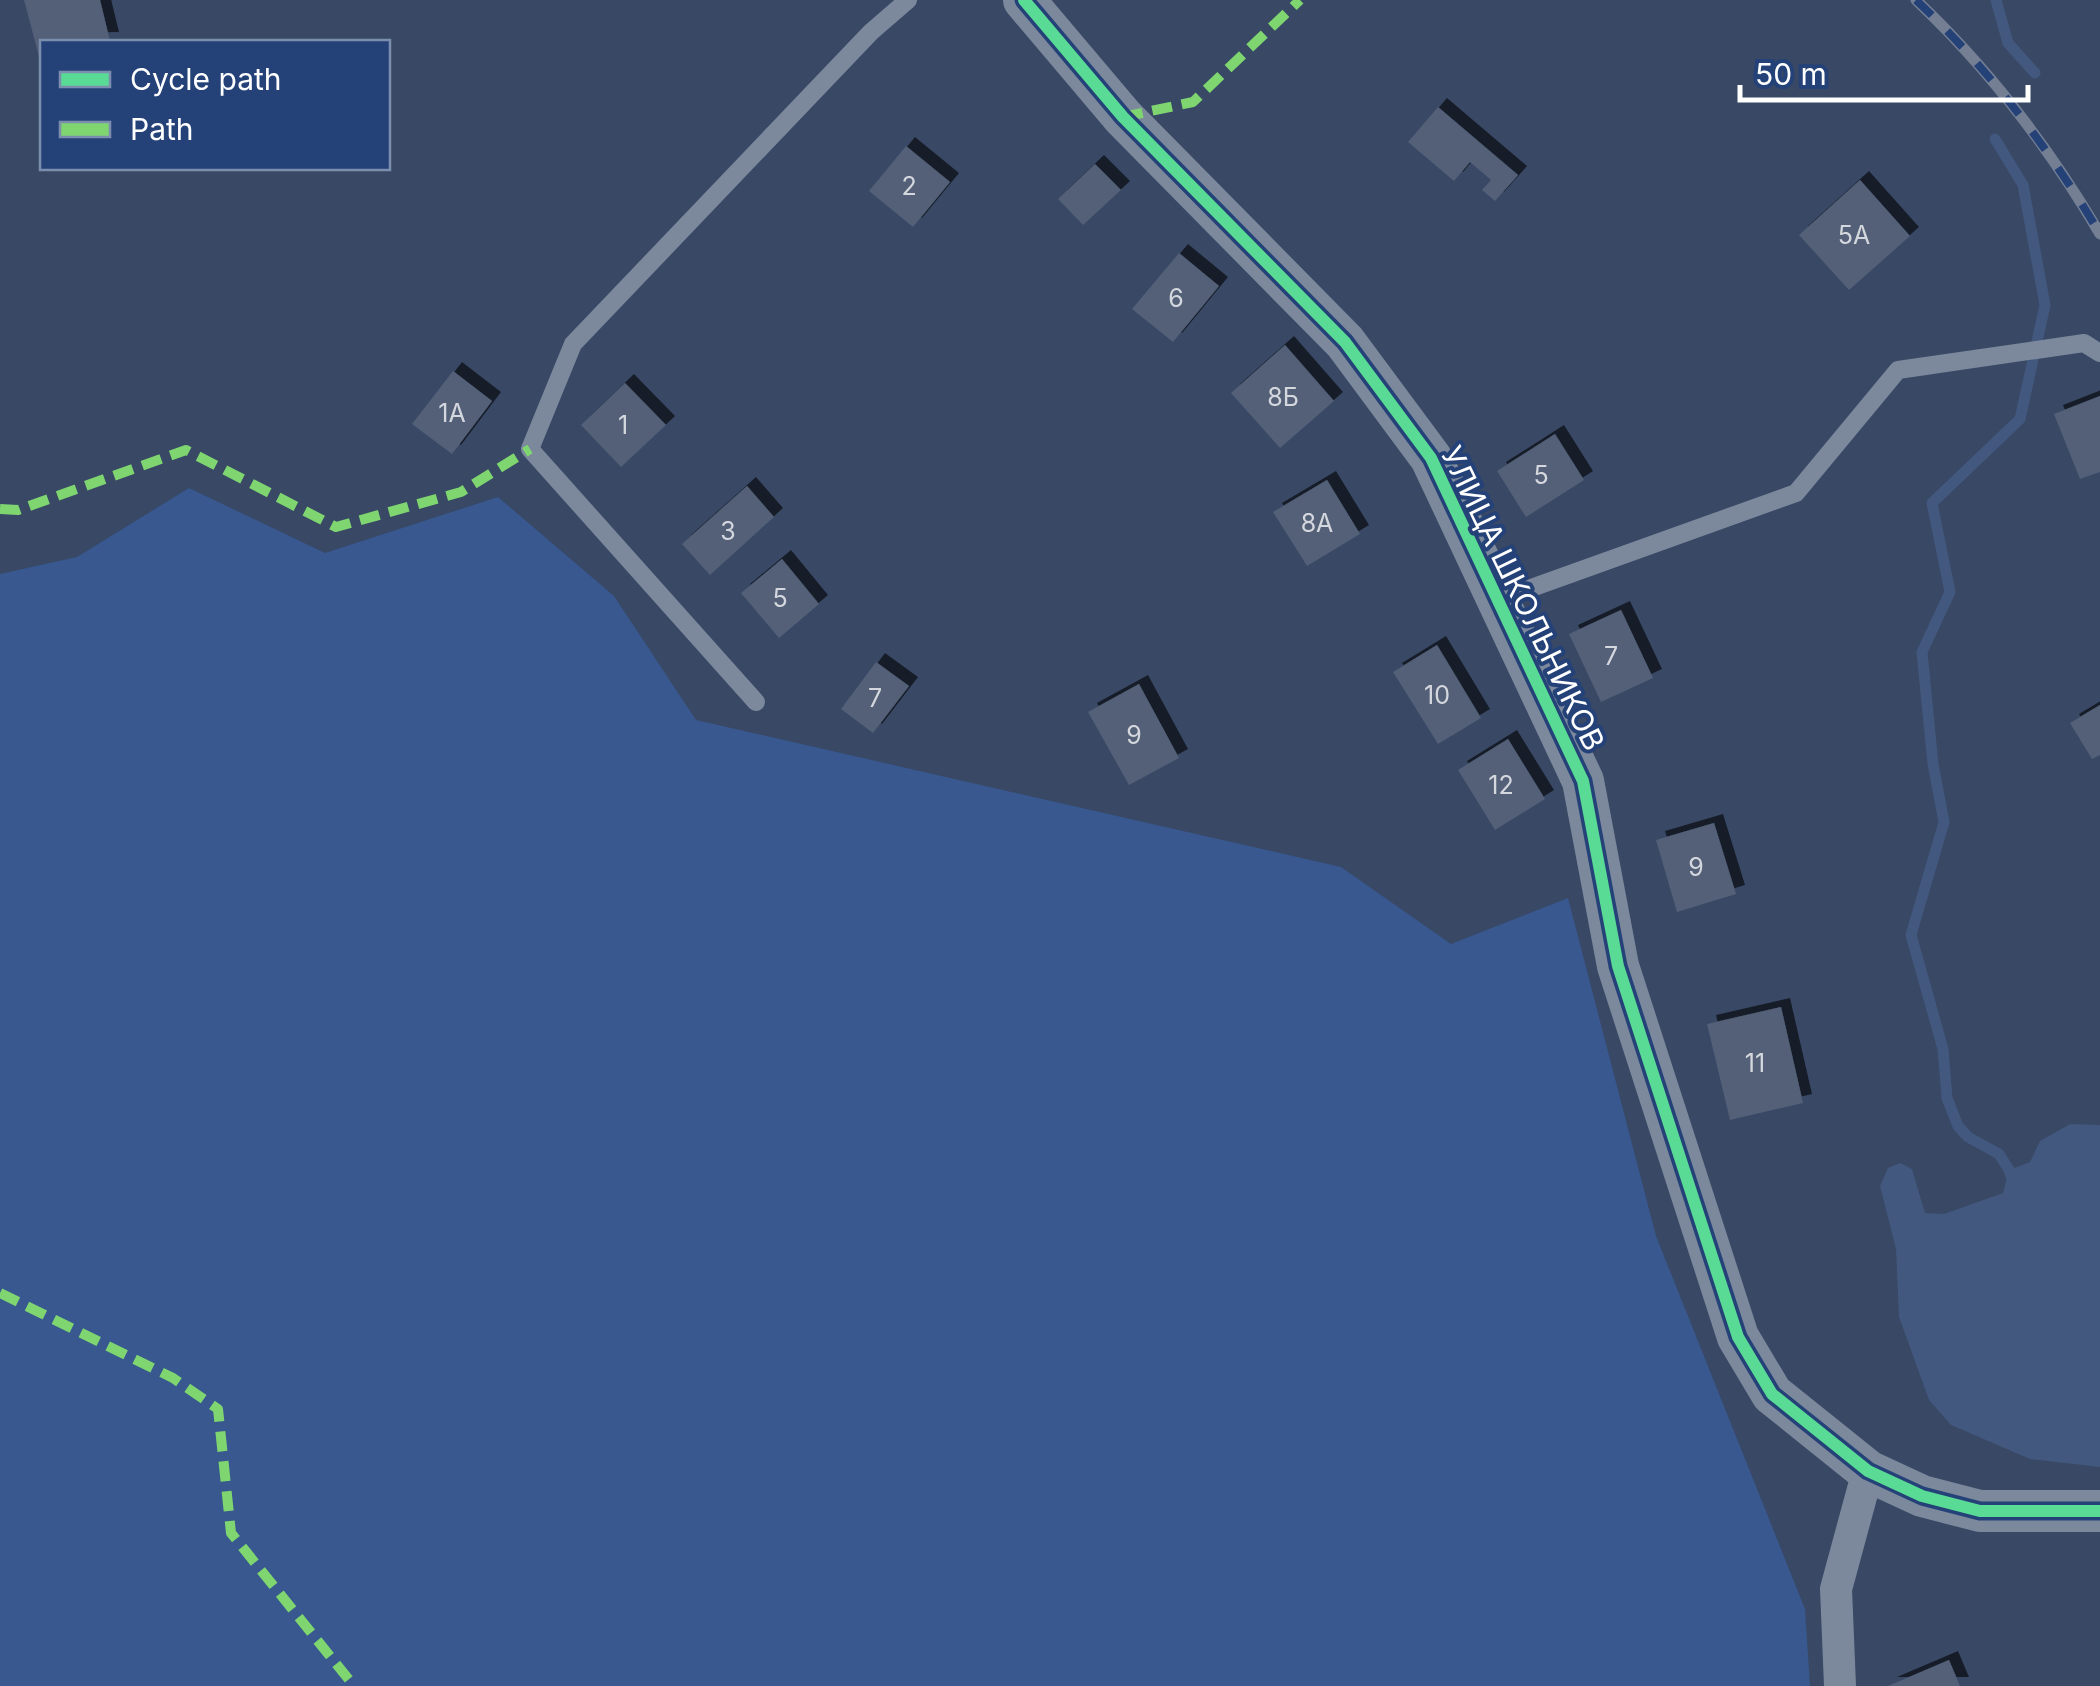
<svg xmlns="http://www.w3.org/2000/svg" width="2100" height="1686" font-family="Inter,sans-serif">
<defs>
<filter id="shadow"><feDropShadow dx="9" dy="-9" stdDeviation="0" flood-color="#0009"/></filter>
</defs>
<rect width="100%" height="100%" fill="#384865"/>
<path fill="#38588f" d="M189,488l136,65 173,-56 116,99 82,124 645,147 110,77 117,-46 88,338 149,373 5,77h-1810v-1112l77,-17z"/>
<path fill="#43587e" d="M2070,1124l30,1v342l-70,-8 -79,-34 -22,-25 -30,-83 -3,-68 -16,-63 8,-18 12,-5 12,6 13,44 19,1 59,-21 6,-23 21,-8 10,-21z"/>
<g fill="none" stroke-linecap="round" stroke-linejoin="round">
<path stroke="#43587e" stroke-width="11" d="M1996,0l12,43 27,30
M1995,139l28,46 22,120 -25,114 -88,84 18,89 -28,60 11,112 11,58 -33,113 32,114 4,49 11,28 10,11 31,17 10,16 4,12"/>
</g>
<path fill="#536077" filter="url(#shadow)" d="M24,0h76l10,41 -68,1 -1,22z
M1438,107l80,68 -23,26 -13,-11 9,-10 -21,-18 -16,19 -46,-39z
M906,146l44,36 -37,45 -44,-36z
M1095,164l26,26 -38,35 -25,-26z
M1860,180l50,56 -61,54 -50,-55z
M1179,253l40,33 -46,56 -41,-33z
M1285,345l49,56 -54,47 -49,-55z
M453,371l39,30 -40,53 -40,-30z
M625,383l41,42 -45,42 -40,-42z
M2100,396v76l-20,7 -26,-65z
M1555,434l29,46 -58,37 -29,-46z
M1327,480l33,54 -53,32 -34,-54z
M747,486l27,31 -64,58 -28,-31z
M782,559l37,45 -40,34 -38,-45z
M1621,610l32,68 -52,24 -32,-68z
M1437,645l44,73 -43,26 -45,-72z
M876,662l33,24 -36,47 -32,-24z
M1139,684l40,74 -50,27 -41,-73z
M2100,705v50l-8,4 -22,-36z
M1508,739l37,60 -50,31 -37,-60z
M1714,823l22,71 -59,18 -21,-72z
M1781,1007l22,96 -73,17 -23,-96z
M1949,1660l11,26h-72z"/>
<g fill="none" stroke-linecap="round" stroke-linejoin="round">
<path stroke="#7c889c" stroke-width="18" d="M1498,600l298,-107 102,-123 186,-27 16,10
M756,702l-226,-253 43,-105 298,-312 37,-32"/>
<path stroke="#7c889c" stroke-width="32" d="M1840,1686l-4,-97 32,-118"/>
<path stroke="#7c889c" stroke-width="42" d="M1024,0l99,117 222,225 86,116 152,323 35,185 120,371 34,57 96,77 54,25 58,15h120"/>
<g stroke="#747f94" stroke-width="11">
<path id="rail" d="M1916,0c71,67 134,149 184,234"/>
</g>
<use href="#rail" stroke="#254278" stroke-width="8" stroke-dasharray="22" stroke-linecap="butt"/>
<path stroke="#7fd670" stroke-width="10" stroke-dasharray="20 10" stroke-linecap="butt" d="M1123,117l70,-15 107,-102
M0,509l18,1 168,-60 150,77 125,-35 69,-43
M0,1293l173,85 45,31 13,124 123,153"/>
<g stroke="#254278" stroke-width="19">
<path id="cycleway" d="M1024,0l99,117 222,225 86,116 152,323 35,185 120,371 34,57 96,77 54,25 58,15h120"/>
</g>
<use href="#cycleway" stroke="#5adb95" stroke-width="12"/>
</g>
<g text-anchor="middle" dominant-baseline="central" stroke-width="8" stroke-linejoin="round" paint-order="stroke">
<g font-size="25" fill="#d4d7dd">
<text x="909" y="186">2</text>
<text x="1854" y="235">5А</text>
<text x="1176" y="298">6</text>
<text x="1283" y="397">8Б</text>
<text x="452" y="413">1А</text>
<text x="623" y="425">1</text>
<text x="1541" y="475">5</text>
<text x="1317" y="523">8А</text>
<text x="728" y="531">3</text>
<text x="780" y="598">5</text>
<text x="1611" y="656">7</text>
<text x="1437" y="695">10</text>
<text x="875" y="698">7</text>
<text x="1134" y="735">9</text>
<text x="1501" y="785">12</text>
<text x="1696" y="867">9</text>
<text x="1755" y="1063">11</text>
</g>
<g font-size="30" fill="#fff" stroke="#254278">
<text transform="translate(1523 598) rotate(64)">УЛИЦА ШКОЛЬНИКОВ</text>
</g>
</g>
<rect x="40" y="40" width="350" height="130" fill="#254278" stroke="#7c8eae" stroke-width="2.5"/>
<rect x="60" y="72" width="50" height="15" fill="#5adb95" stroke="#7c8eae" stroke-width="2.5"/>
<text x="130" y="90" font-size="30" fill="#ffffff">Cycle path</text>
<rect x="60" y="122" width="50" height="15" fill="#7fd670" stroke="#7c8eae" stroke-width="2.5"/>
<text x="130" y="140" font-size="30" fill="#ffffff">Path</text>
<path d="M1740 85v15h288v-15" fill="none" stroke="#ffffff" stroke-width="5"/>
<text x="1755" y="85" font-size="30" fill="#ffffff" stroke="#254278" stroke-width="8" paint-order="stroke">50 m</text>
</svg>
